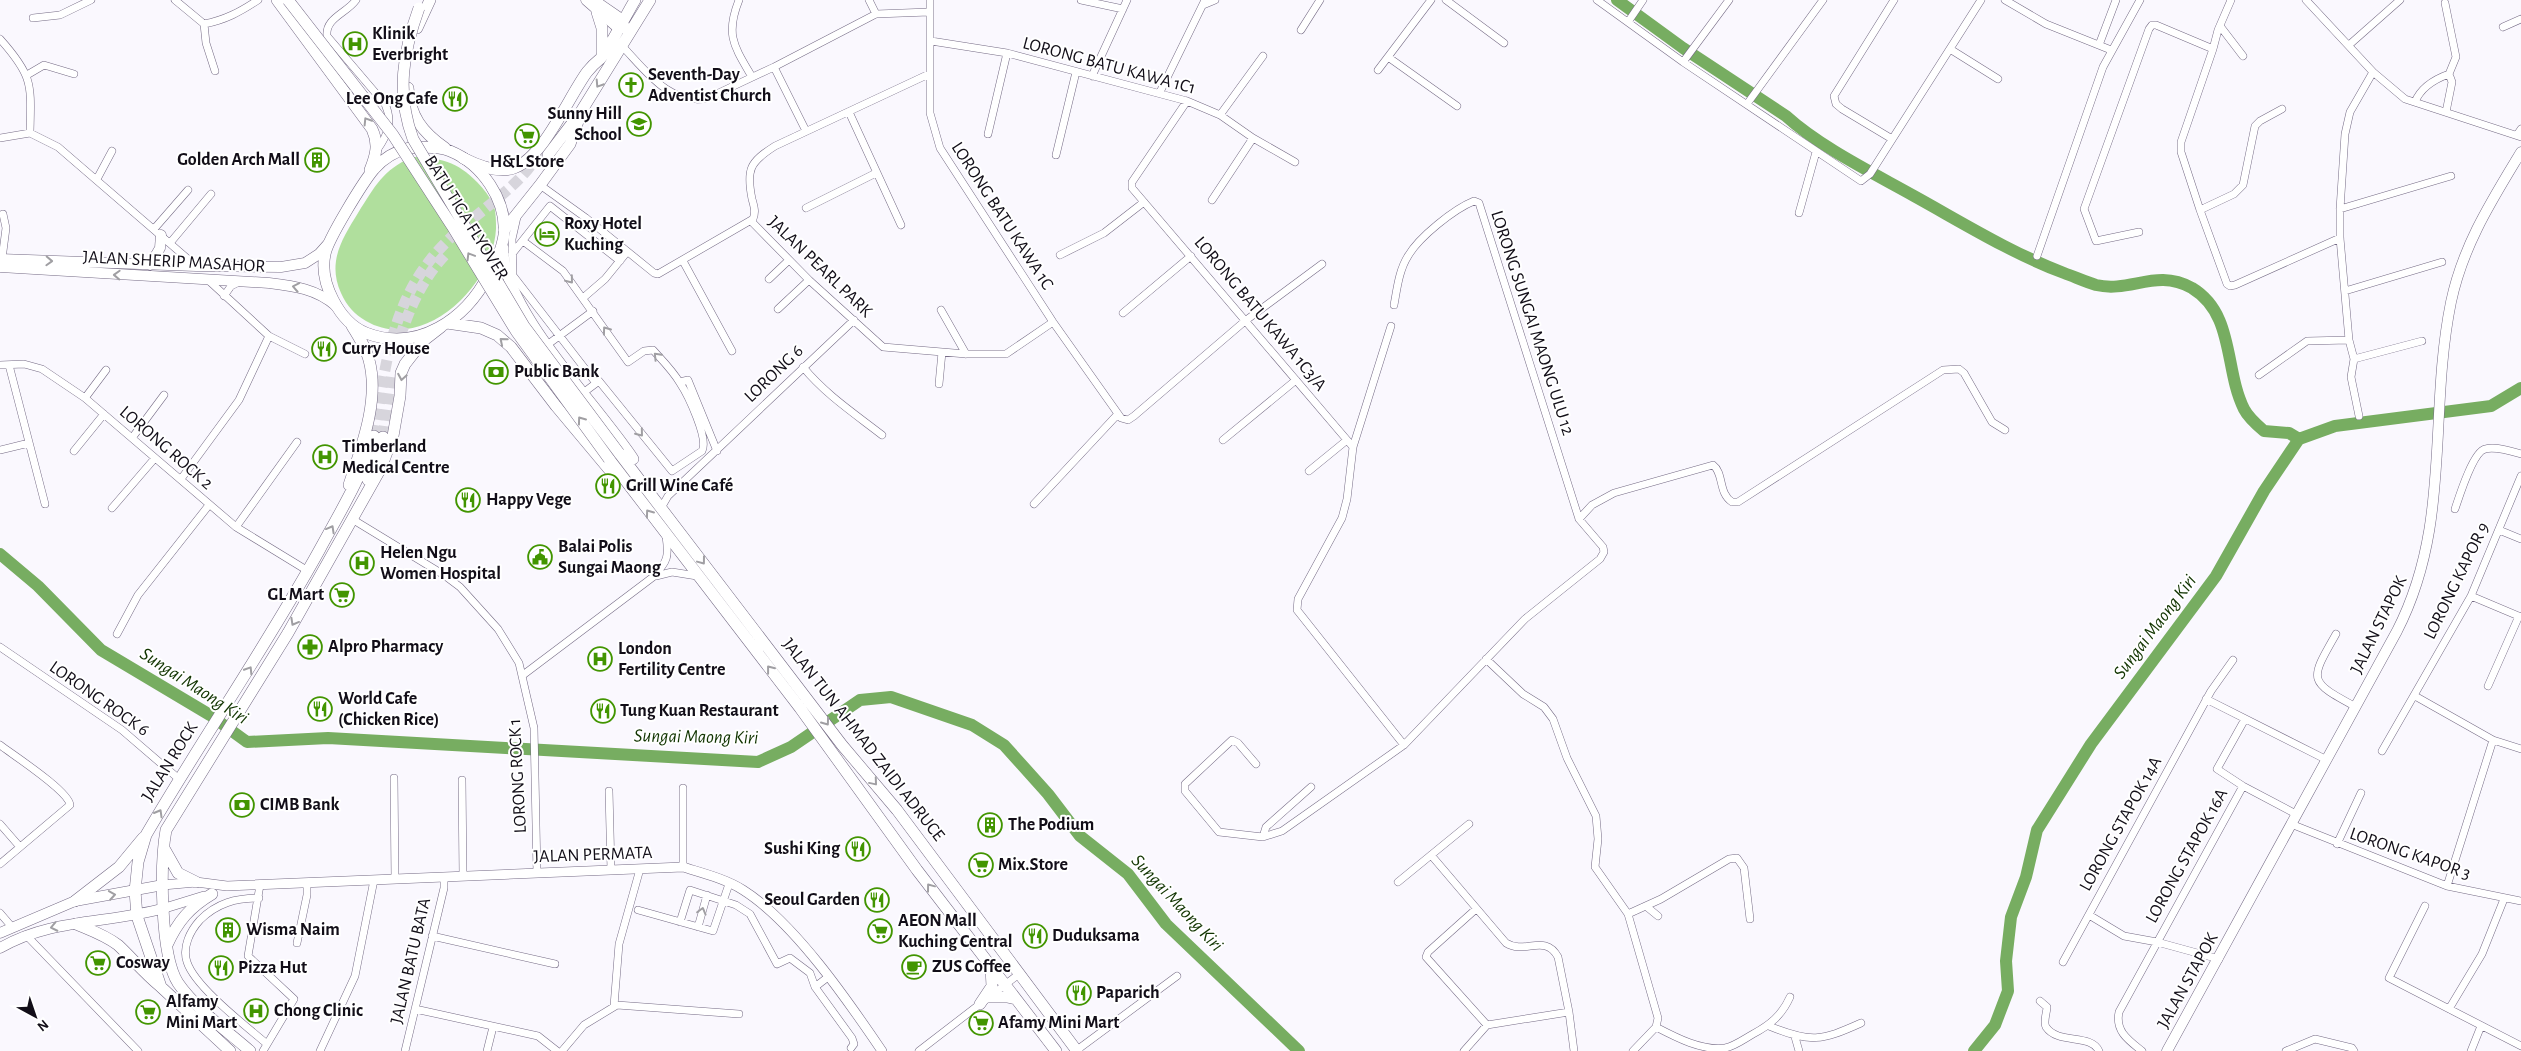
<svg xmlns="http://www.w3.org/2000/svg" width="2521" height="1051" font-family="'Alegreya Sans',sans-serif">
<rect width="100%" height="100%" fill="#faf8fe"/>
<path fill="#b0df9d" d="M412,157c27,0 46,5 65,25 7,7 13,15 17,24 2,7 2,16 2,23 -3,57 -73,125 -130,92 -12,-7 -19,-15 -25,-28 -14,-31 1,-54 17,-80 17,-27 25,-43 54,-56z"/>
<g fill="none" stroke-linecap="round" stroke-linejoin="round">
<path stroke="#77ad61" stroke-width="12" d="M1617,0l66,48 103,68c34,31 87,57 128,80 49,27 97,57 150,77 11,4 22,9 32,12 35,8 60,-17 96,3 43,26 32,81 52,121 4,8 13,16 20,22l25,2 10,6
M0,554l38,32 63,64 109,65 37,27 81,-4 430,24 33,-15 69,-47 31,-3 81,28 32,20 44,49 32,42 48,38 38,50 133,127
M1974,1051l21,-26 13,-34 -2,-30 5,-44 15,-40 11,-47 54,-86 125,-168 48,-85 35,-52 36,-13 156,-20 30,-18"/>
<path stroke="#d7d5dc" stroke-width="11" stroke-dasharray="11 5.5" stroke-linecap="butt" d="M400,337c10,-30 23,-59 45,-82
M374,436c11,-66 16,-130 62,-183 25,-29 59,-49 85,-76 8,-8 14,-18 21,-27
M383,437l9,-65"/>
<g stroke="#756b85" stroke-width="8">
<path id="minor" d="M175,0l29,24c21,-4 36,-12 54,-24
M356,0c-9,13 -31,18 -29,36l58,68c8,17 3,31 -8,46
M739,0c-14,35 -5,46 13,77
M869,0l7,14
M930,0v113l10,35 113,174 68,96 7,2 6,-4 111,-95 77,-57
M1081,0l42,9
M1446,0l58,43
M1597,0l86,62 178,119 9,-7 111,-174
M2005,0l41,24 65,26
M2231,0l-13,30 -5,19 -32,93v10l19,58 27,74 3,2 5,-1 105,-47
M2306,0l67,72 32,27 116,38
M2445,3l11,54 -7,17 3,8 -6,30
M1203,5l12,-5
M33,18l27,-3 31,-15
M1628,22l15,-22
M204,24l2,19 9,28
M2220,26l23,30
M2503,27l18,-8
M1301,30l19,-30
M0,39c34,38 31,46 30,94
M931,41l76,12 180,48 33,14 33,23 42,24
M2099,45l17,-45
M2349,45l51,-45
M623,47c23,24 47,59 85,51l66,-31 102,-53 53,-2
M1950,49l48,30
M1388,57l69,49
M1683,62l46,-62
M774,67l32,64
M1378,70l53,-70
M27,75l17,-10 30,9
M1092,76l35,-76
M1160,92l45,-92
M1187,101l-55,81v6l221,259
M2415,102c6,-15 20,-23 34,-28
M1747,104l76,-104
M849,112l52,113
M1220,115l43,-59
M988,134l19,-81
M2517,135l4,-6
M0,138l30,-5 28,14 138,119
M1892,139l-50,-30 -6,-5 -2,-8 60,-96
M1056,155l20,-83
M97,179l15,-28
M540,185l46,33 68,55 4,1 95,-55c3,-7 1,-13 -1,-20 -6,-30 -2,-37 23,-53l154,-72
M1212,200l41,-62
M806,208l70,-35
M2340,209l111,-33
M2200,210l34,-16 9,-9 12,-59 5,-5 22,-12
M1799,213l17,-61
M751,221l58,59 74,67 83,7h40l47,-32
M154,229l34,-39
M2139,232l-43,9 -12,-32 65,-180 3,-4h4l57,24
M523,241l40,30 65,91 16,-11 9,-1c9,10 20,21 27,33 8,12 29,56 22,68l-30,20 -73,-90 -16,12
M170,243l41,-49
M512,254l38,-48 70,55
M1060,255l44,-22 40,-31
M2037,256l66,-189 37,-67
M2,259l4,-31 -3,-14
M683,261l49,90
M513,273l-1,-34 5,-22
M514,277l82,106
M207,279l62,57 36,18
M769,279l20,-19
M2345,291l97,-29
M224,296l7,-10 8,-4
M583,298l22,-19 22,-27
M778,309l31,-29
M941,310l25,44
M1123,313l68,-57
M1391,326l-38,121 -6,52 -5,19 -44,81 -1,11 107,135
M547,345l46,-34
M2354,359l68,-18
M0,365l24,-1 18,5 43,29 151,129 72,44
M9,365l36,139
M803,367c22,27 52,47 79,68
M2259,375l48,-34 42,-1
M680,382l8,-2 29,71
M939,384l3,-32
M85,398l21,-28
M2359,416l-8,-39 3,-18 -5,-19 -9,-102v-29l5,-75 5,-22 23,-40
M132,438l32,-43
M1223,440l73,-60
M0,450l29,-7
M74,451l30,-37
M1309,471l38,-31
M181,479l58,-79 30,-64
M1034,504l83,-89
M112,508l43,-50
M661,508l7,-12 186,-176
M2455,509c4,-12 18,-57 30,-60 10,-3 26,2 36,5
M352,519l92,56 16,12 38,42 21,34 15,65 3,145
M1579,519l13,-14 22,-12 99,-28c11,8 5,28 19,37h6l205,-132 16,-1 5,4 28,49 13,8
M236,527l61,-85
M2499,530l22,9
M656,576l16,-4 25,4
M2471,596l50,21
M117,634l21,-39 71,-90
M2336,634c-27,47 -28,47 20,73
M0,647l122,83 57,49
M1486,659l37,35 21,13 9,12 14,39 29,58 2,23 -3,28 33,47 30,104 -2,9 -23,24
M523,675l130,-98c15,-16 16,-20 13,-41
M2488,686l31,-70
M2415,696l78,44 28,9
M2206,699l121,61
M2245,719l-28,50 26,17 53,28
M0,745c13,10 69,46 70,60l-70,59
M2382,751l89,-155 50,-120
M1256,764l-18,-21 -6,-3 -47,44v7l34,41 44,5 19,-6 122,-86 121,-126 75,-60 4,-7 -1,-5 -24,-28 -100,-316 -5,-2c-20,8 -55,36 -66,55 -9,14 -11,33 -14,49
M394,778l1,101
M462,780l1,96
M609,791l2,79
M0,824l20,23
M2291,824l156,62 74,15
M1263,837l3,-10 45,-40
M2337,844l24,-51
M1431,855l75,88c19,12 39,-10 52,14l11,55 -82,13 -23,26
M683,867v-79
M1398,882l71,-58
M260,885l-12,71 46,43 -31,52
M2447,886l46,-146
M259,898c-23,0 -42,5 -59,22 -10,11 -18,27 -13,42 8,25 59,64 80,82
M2425,906l-36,72 132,68
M1647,907l11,9
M1476,909l-48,43 -2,5 61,68
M638,910l75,21 16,-47
M0,913l12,14
M1628,914l33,-15 68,-40 8,-1 7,10 6,51
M2089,915l35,21 33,6 62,17
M680,922l10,-32 46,15 14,9 27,50 13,-6 20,15 5,14 37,51 2,6 -3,4
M698,927l9,-32
M26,935l112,116
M432,936l123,28
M297,943l10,-48v-12
M2063,962l148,-271 22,-31
M815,987l13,-10
M2040,1001l7,6c0,5 -4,15 -1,20 12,18 45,6 53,24
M614,1006l5,-62 21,-75
M415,1009l123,27 19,15
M2449,1009l33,-55 22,-55
M1569,1012l5,39
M1769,1026c42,17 52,15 92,-3
M1656,1027c21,11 46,24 69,21 10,-2 19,-9 28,-14 17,-9 29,-19 37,-37
M1795,1037l4,14
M1077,1050l100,-74
M320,1051l35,-75 19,-96
M405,1051l39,-163v-11
M487,1051l6,-24
M562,1051l22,-26 33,-20 122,9
M919,1051l100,-77
M2142,1051c-14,-11 -27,-20 -23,-39l124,-226
M2286,1051l29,-12 37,9 2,3
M2471,1051l10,-25"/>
</g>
<g stroke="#756b85" stroke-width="10">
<path id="tertiary" d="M163,885l33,-3 31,4 456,-19c19,6 43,12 60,23 51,32 105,111 139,161
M165,908l39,-12"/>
</g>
<g stroke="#756b85" stroke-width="11">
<path id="secondary" d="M586,0l32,28h9
M0,259l196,7 85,1 24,-4 14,-9 8,-9
M150,265l10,-17 1,-13
M0,267l269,16c25,3 48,6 67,23
M0,933l75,-32 88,-16
M0,948c52,-30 107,-24 165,-40
M2167,1051l230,-420c55,-107 31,-216 54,-329 12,-57 41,-102 70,-150"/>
</g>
<g stroke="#756b85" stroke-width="12">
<path id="primary" d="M277,0l95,129c7,15 4,26 -2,41
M417,28l13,-28
M408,88c2,28 14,44 37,60
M409,148c13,-1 29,-2 41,3 32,13 57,49 54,84 -2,14 -8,27 -15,39 -23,45 -71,79 -123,59 -27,-11 -47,-51 -41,-79 3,-15 38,-72 49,-85 9,-10 22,-18 35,-21z
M548,155l32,-42
M503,248c-2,60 96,159 130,211
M447,323l34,5 16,7 14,12 45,59 56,67
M619,453l223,292 55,65 180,241
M609,459l191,249 117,162 139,181
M368,480l15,-43
M349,485c12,-37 31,-85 20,-125 -3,-12 -10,-23 -17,-34
M165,850l13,23 18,9
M75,901l44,-34 24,-29
M76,924c14,6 29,11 42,21 14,13 26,28 42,41
M167,945c11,-24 23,-38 45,-51
M989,997h18l9,2
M980,1004l12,-18 -1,-18
M230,1051l-69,-64 -24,-71 -2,-25 3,-29 8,-27c56,-96 120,-188 174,-286 20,-37 42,-72 54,-113
M250,1051c-24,-21 -54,-42 -72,-68 -18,-28 -18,-120 -12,-153l122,-197 93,-165 12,-32 7,-40 1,-23 4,-9 18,-23 18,-14"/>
</g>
<g stroke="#756b85" stroke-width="12">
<path id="trunk" d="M593,0l29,20
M597,12l5,16v25
M463,158c14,7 35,16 51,10 30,-11 54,-70 73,-96 4,-5 8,-9 13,-13 8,-8 27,-46 35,-59
M504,230l36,-45 30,-41 12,-34 68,-110"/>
</g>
<use href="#minor" stroke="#fff" stroke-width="7"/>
<use href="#tertiary" stroke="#fff" stroke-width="9"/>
<use href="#secondary" stroke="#fff" stroke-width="10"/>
<use href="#primary" stroke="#fff" stroke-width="11"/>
<use href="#trunk" stroke="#fff" stroke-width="11"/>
<g stroke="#756b85" stroke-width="12" stroke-linecap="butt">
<path id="primary-bridge" d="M288,0l105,135 59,91 64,105 93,128
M419,8c-16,44 -23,85 -6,131l111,187 95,127"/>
</g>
<use href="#primary-bridge" stroke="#fff" stroke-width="11"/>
</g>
<defs><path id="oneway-chevron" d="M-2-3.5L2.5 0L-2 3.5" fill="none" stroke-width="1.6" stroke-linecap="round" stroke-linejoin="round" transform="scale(1.25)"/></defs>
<g stroke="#a09fa3">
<use href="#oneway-chevron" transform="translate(599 84) rotate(123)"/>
<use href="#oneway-chevron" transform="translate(367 121) rotate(-122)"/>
<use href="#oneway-chevron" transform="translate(470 256) rotate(-121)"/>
<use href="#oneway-chevron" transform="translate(49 261) rotate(2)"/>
<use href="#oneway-chevron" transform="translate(117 275) rotate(-178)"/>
<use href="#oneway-chevron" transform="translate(570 280) rotate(51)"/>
<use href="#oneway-chevron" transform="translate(296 287) rotate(-169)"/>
<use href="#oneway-chevron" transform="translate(606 330) rotate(-126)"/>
<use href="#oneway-chevron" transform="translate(503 341) rotate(-140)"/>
<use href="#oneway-chevron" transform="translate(657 356) rotate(-134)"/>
<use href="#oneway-chevron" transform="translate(402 377) rotate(100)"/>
<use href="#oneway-chevron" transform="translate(581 420) rotate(-126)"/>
<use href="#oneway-chevron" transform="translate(640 433) rotate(51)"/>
<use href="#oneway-chevron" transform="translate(649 513) rotate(-126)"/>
<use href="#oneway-chevron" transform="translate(331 529) rotate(-61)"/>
<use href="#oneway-chevron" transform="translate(702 561) rotate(53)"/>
<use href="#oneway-chevron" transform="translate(294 622) rotate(119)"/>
<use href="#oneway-chevron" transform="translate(770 669) rotate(-128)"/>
<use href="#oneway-chevron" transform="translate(249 670) rotate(-58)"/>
<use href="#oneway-chevron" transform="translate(826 722) rotate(54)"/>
<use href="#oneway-chevron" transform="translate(874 782) rotate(50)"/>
<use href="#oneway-chevron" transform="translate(159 813) rotate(-60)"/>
<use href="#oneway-chevron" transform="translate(930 887) rotate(-127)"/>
<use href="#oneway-chevron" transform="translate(112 895) rotate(-9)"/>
<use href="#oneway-chevron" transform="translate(702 911) rotate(-75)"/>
<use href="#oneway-chevron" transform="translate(54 927) rotate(168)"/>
</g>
<defs>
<g id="hospital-ring" transform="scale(1.25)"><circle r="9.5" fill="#fff" stroke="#429500" stroke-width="1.5"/><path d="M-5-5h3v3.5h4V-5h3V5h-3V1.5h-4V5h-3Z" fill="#429500"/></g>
<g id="church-ring" transform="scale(1.25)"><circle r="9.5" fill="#fff" stroke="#429500" stroke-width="1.5"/><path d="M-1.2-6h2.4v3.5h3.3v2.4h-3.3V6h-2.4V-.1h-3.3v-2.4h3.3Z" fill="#429500"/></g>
<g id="restaurant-ring" transform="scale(1.25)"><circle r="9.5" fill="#fff" stroke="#429500" stroke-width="1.5"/><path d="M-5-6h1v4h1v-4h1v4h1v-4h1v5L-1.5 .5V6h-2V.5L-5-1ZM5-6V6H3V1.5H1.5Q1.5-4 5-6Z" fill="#429500"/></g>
<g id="school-ring" transform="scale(1.25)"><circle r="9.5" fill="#fff" stroke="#429500" stroke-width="1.5"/><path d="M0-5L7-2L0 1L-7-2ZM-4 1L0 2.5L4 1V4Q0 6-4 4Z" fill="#429500"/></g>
<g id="supermarket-ring" transform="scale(1.25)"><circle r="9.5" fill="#fff" stroke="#429500" stroke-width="1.5"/><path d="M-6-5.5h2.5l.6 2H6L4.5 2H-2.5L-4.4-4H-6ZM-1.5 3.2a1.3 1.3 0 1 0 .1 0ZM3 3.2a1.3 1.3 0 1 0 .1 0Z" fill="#429500"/></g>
<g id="building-ring" transform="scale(1.25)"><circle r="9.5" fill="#fff" stroke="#429500" stroke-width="1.5"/><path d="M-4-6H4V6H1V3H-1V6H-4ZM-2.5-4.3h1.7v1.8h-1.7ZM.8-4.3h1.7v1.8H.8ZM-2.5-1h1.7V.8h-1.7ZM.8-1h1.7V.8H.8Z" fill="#429500"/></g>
<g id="hotel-ring" transform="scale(1.25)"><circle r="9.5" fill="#fff" stroke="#429500" stroke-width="1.5"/><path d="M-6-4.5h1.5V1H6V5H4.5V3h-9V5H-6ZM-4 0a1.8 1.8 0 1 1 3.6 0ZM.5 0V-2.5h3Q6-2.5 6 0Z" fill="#429500"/></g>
<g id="bank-ring" transform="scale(1.25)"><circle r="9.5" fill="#fff" stroke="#429500" stroke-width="1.5"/><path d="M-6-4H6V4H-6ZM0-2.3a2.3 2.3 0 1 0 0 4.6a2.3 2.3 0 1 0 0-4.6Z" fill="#429500"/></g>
<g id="civic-ring" transform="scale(1.25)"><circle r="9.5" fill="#fff" stroke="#429500" stroke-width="1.5"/><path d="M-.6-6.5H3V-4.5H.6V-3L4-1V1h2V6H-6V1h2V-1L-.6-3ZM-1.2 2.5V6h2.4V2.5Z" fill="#429500"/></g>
<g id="pharmacy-ring" transform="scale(1.25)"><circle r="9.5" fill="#fff" stroke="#429500" stroke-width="1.5"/><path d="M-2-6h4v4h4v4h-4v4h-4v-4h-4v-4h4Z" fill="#429500"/></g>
<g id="cafe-ring" transform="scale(1.25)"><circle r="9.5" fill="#fff" stroke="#429500" stroke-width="1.5"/><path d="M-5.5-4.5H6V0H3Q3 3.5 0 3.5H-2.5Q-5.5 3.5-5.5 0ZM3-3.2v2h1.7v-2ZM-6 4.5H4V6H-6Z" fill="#429500"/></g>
</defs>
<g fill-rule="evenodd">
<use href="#hospital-ring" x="355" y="44"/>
<use href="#church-ring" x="631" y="85"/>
<use href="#restaurant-ring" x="455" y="99"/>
<use href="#school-ring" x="639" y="124"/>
<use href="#supermarket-ring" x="527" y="136"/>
<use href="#building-ring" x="317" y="160"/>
<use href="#hotel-ring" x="547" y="234"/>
<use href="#restaurant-ring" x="324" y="349"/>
<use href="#bank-ring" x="496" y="372"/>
<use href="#hospital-ring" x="325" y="457"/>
<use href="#restaurant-ring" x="608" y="486"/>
<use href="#restaurant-ring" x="468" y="500"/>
<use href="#civic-ring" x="540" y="557"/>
<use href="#hospital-ring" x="362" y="563"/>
<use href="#supermarket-ring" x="342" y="595"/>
<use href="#pharmacy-ring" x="310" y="647"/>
<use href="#hospital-ring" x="600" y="659"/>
<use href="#restaurant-ring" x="320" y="709"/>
<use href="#restaurant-ring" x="603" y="711"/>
<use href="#bank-ring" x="242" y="805"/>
<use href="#building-ring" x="990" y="825"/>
<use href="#restaurant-ring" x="858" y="849"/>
<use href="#supermarket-ring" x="981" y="865"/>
<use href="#restaurant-ring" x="877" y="900"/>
<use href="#building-ring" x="228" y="930"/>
<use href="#supermarket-ring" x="880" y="931"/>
<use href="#restaurant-ring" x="1035" y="936"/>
<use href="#supermarket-ring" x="98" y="963"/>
<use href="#cafe-ring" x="914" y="967"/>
<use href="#restaurant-ring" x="221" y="968"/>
<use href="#restaurant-ring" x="1079" y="993"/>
<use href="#hospital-ring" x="256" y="1011"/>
<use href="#supermarket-ring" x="148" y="1012"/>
<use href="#supermarket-ring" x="981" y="1023"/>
</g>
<g text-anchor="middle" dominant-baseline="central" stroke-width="4" stroke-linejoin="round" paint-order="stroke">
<g font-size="18" font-weight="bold" fill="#120e18" stroke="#fff" text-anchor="start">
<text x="372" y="34">Klinik<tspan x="372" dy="21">Everbright</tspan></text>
<text x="648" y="75">Seventh-Day<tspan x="648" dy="21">Adventist Church</tspan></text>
<text x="438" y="99" text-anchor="end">Lee Ong Cafe</text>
<text x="622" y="114" text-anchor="end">Sunny Hill<tspan x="622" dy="21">School</tspan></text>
<text x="300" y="160" text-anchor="end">Golden Arch Mall</text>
<text x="527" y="162" text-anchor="middle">H&amp;L Store</text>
<text x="564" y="224">Roxy Hotel<tspan x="564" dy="21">Kuching</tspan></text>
<text x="342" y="349">Curry House</text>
<text x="514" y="372">Public Bank</text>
<text x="342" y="447">Timberland<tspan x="342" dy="21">Medical Centre</tspan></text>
<text x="626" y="486">Grill Wine Café</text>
<text x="486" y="500">Happy Vege</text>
<text x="558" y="547">Balai Polis<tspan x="558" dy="21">Sungai Maong</tspan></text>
<text x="380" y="553">Helen Ngu<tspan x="380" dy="21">Women Hospital</tspan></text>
<text x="324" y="595" text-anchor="end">GL Mart</text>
<text x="328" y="647">Alpro Pharmacy</text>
<text x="618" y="649">London<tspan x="618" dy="21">Fertility Centre</tspan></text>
<text x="338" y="699">World Cafe<tspan x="338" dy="21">(Chicken Rice)</tspan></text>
<text x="620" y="711">Tung Kuan Restaurant</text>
<text x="260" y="805">CIMB Bank</text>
<text x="1008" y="825">The Podium</text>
<text x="840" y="849" text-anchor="end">Sushi King</text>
<text x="998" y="865">Mix.Store</text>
<text x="860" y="900" text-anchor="end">Seoul Garden</text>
<text x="898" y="921">AEON Mall<tspan x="898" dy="21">Kuching Central</tspan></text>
<text x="246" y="930">Wisma Naim</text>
<text x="1052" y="936">Duduksama</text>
<text x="116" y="963">Cosway</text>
<text x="932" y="967">ZUS Coffee</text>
<text x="238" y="968">Pizza Hut</text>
<text x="1096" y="993">Paparich</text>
<text x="166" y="1002">Alfamy<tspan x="166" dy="21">Mini Mart</tspan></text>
<text x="274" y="1011">Chong Clinic</text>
<text x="998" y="1023">Afamy Mini Mart</text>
</g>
<g font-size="18" fill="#120e18" stroke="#fff">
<text transform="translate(1109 66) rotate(15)">LORONG BATU KAWA 1C1</text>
<text transform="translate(1002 216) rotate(57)">LORONG BATU KAWA 1C</text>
<text transform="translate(466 218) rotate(58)">BATU TIGA FLYOVER</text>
<text transform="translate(174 262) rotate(3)">JALAN SHERIP MASAHOR</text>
<text transform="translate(820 267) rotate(44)">JALAN PEARL PARK</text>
<text transform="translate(1260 314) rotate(50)">LORONG BATU KAWA 1C3/A</text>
<text transform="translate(1532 323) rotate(72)">LORONG SUNGAI MAONG ULU 12</text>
<text transform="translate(774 374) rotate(-44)">LORONG 6</text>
<text transform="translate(166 448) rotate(41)">LORONG ROCK 2</text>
<text transform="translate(2457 581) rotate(-64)">LORONG KAPOR 9</text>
<text transform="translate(2379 625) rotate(-64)">JALAN STAPOK</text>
<text transform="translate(99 699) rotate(35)">LORONG ROCK 6</text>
<text transform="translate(863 740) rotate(52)">JALAN TUN AHMAD ZAIDI ADRUCE</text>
<text transform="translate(170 762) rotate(-58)">JALAN ROCK</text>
<text transform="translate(518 776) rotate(-93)">LORONG ROCK 1</text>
<text transform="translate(2121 824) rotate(-61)">LORONG STAPOK 14A</text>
<text transform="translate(2410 854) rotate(19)">LORONG KAPOR 3</text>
<text transform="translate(593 855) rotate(-2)">JALAN PERMATA</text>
<text transform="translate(2187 856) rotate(-61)">LORONG STAPOK 16A</text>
<text transform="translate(411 961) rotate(-77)">JALAN BATU BATA</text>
<text transform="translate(2188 981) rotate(-61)">JALAN STAPOK</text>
</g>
<g font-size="19" font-style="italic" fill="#113400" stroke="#fff">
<text transform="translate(2155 627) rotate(-53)">Sungai Maong Kiri</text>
<text transform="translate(194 686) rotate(33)">Sungai Maong Kiri</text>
<text transform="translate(696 737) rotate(1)">Sungai Maong Kiri</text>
<text transform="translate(1177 903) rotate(47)">Sungai Maong Kiri</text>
</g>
</g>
<g transform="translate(35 1016) rotate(140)" stroke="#ffffff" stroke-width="4" paint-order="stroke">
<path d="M0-4L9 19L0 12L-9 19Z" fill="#120e18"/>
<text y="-8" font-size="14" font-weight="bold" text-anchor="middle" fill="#120e18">N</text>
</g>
</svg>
